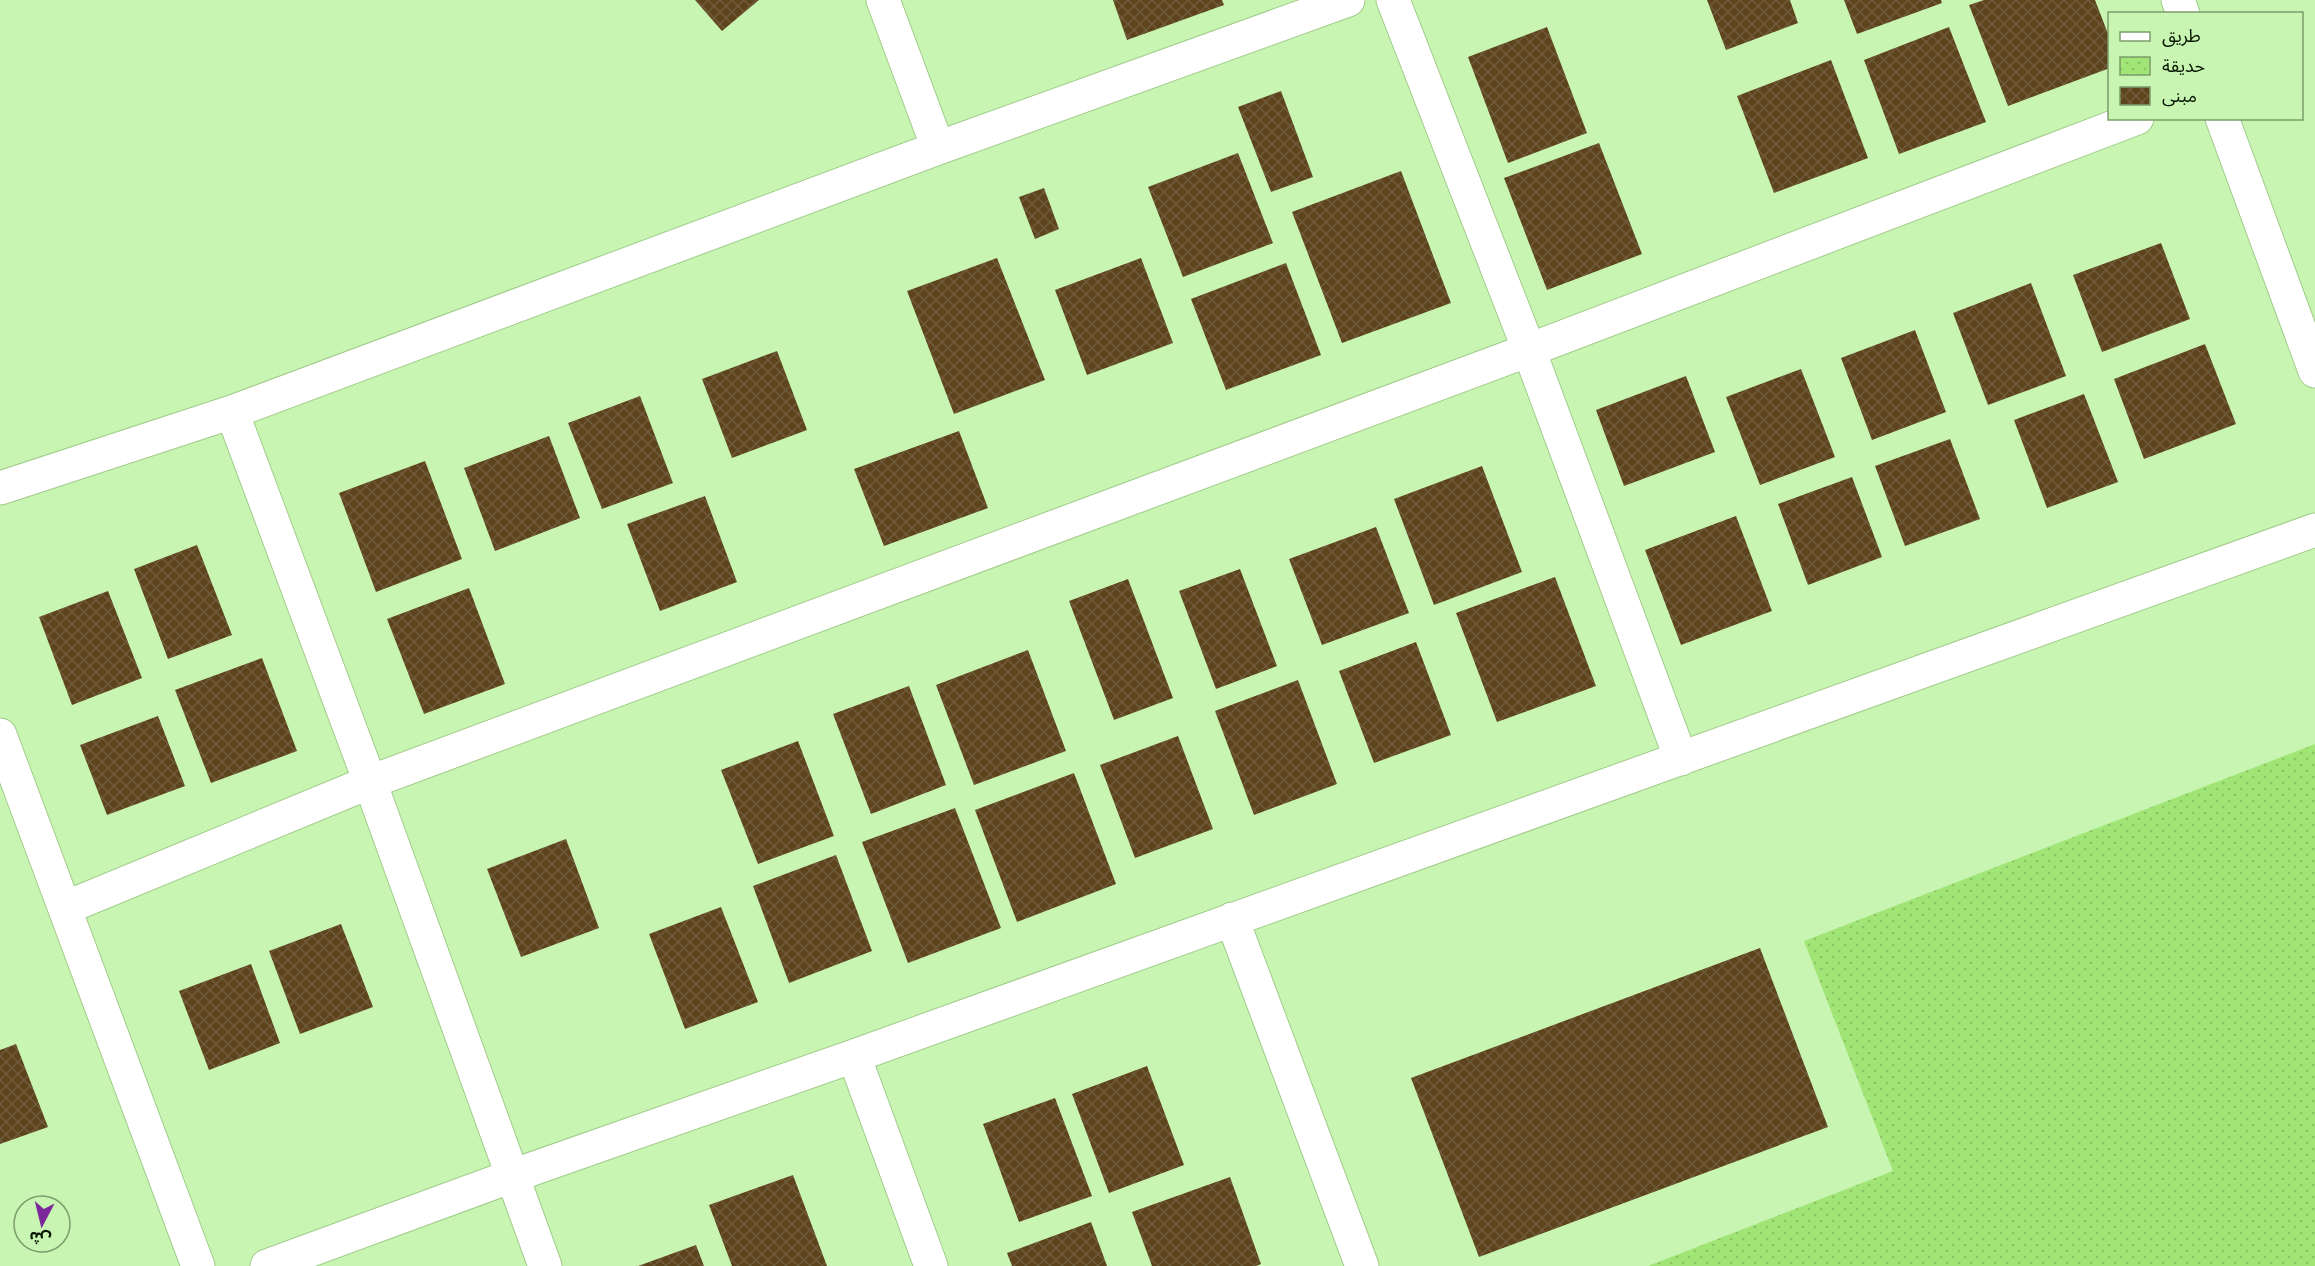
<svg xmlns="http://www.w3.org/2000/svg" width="2315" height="1266" font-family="'Sofia Sans Condensed','Noto Sans Arabic',sans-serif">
<defs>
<pattern id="park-dots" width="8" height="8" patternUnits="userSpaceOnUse" patternTransform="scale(1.5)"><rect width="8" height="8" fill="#a1e577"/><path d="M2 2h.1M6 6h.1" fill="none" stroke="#89c465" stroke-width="1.8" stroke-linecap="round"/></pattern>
<pattern id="building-cross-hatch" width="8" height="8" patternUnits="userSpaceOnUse" patternTransform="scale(1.5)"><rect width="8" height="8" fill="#5e441d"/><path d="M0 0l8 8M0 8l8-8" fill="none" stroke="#6f5b3b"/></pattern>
</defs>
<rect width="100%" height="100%" fill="#c9f5b2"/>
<path fill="url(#park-dots)" d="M2315,744v522h-667l245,-95 -89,-230z"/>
<path fill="url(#building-cross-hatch)" d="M695,0h64l-37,31z
M1113,0h109l2,5 -97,35z
M1707,0h83l8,23 -72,27z
M1844,0h97l1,3 -85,31z
M1984,0h111l15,39v29l-102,38 -39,-101z
M1547,27l40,106 -79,30 -40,-106z
M1949,27l37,95 -87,32 -35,-94z
M1831,60l37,98 -94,35 -37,-97z
M1281,91l32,86 -42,15 -33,-85z
M1599,143l43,111 -95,36 -43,-112z
M1238,153l35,90 -90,34 -35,-90z
M1401,171l50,132 -109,40 -50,-131z
M1044,188l15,41 -24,10 -16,-42z
M2161,243l29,76 -88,33 -29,-77z
M997,258l48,122 -91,34 -47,-123z
M1141,258l32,85 -86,32 -32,-85z
M1286,263l35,92 -95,35 -35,-91z
M2031,283l35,93 -78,29 -35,-92z
M1915,330l31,82 -74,28 -31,-82z
M2205,344l31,80 -92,35 -30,-80z
M777,351l30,79 -75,28 -30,-79z
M1801,369l34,88 -75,28 -34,-88z
M1686,376l29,76 -91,34 -28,-76z
M2084,394l34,88 -71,26 -33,-88z
M640,396l33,87 -71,26 -34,-86z
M959,431l29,77 -104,38 -30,-77z
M549,436l31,82 -85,33 -31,-83z
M1950,439l30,80 -75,27 -30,-80z
M425,461l37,98 -86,33 -37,-99z
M1482,466l40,106 -88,33 -40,-106z
M1852,477l30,80 -74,28 -30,-81z
M705,496l32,86 -77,29 -33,-87z
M1736,516l36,95 -91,34 -36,-95z
M1376,527l33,86 -87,32 -33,-86z
M197,545l35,90 -64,24 -34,-90z
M1240,569l37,97 -61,23 -37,-98z
M1555,577l41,109 -99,36 -41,-109z
M1128,579l45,119 -59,22 -45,-119z
M469,588l36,96 -81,30 -37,-95z
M108,591l34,87 -70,27 -33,-88z
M1416,642l35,93 -77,28 -35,-92z
M1028,650l38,101 -92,34 -38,-100z
M262,658l35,93 -86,32 -36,-93z
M1298,680l39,104 -83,31 -39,-104z
M909,686l37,99 -75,29 -38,-100z
M158,716l27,70 -78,29 -27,-70z
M1178,736l35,93 -78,29 -35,-93z
M798,741l36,95 -76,28 -37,-94z
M1074,773l42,111 -99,38 -42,-112z
M955,808l46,120 -93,35 -46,-121z
M566,839l33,89 -78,29 -34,-88z
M836,855l36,96 -83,32 -36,-97z
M721,907l37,95 -73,27 -36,-95z
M341,924l32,83 -73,27 -31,-83z
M1760,948l68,179 -349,130 -68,-179z
M251,964l29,79 -71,27 -30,-79z
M16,1044l32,83 -48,17v-94z
M1147,1066l37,99 -75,28 -37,-99z
M1055,1098l37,98 -73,26 -36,-98z
M793,1175l34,91h-95l-23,-61z
M1230,1177l31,87 -5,2h-104l-20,-54z
M1091,1222l16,44h-95l-5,-13z
M696,1245l8,21h-66z"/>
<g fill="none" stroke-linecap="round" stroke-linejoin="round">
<g stroke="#a1cb8a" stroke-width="35">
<path id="minor" d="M883,0l55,148
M1393,0l136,350 152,409
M2178,0l5,14
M2222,118l93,253
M232,412l138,370 175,484
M0,488l232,-76 706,-264 410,-148
M0,735l198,531
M65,908l305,-126 1159,-432 608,-232
M1232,919l130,347
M854,1056l77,210
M267,1266l245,-90 342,-120 1461,-526"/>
</g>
<use href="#minor" stroke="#fff" stroke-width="33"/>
</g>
<rect x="2108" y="12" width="195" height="108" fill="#c9f5b2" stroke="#7b9c6b" stroke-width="1.5"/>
<rect x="2120" y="32" width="30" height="9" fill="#ffffff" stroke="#7b9c6b" stroke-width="1.5"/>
<text x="2162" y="42" font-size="18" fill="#071601">طريق</text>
<rect x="2120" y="57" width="30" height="18" fill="url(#park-dots)" stroke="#7b9c6b" stroke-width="1.5"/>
<text x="2162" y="72" font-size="18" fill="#071601">حديقة</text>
<rect x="2120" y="87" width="30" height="18" fill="url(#building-cross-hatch)" stroke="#7b9c6b" stroke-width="1.5"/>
<text x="2162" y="102" font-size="18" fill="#071601">مبنى</text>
<g transform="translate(42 1224) rotate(187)"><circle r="28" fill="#c9f5b2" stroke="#7b9c6b" stroke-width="1.5"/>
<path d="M0-4.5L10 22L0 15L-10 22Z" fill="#7a2899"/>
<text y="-9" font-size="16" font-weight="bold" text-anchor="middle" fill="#071601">ش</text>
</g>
</svg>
